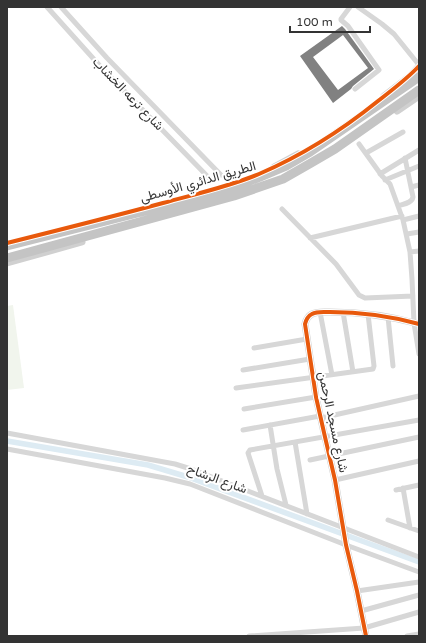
<svg xmlns="http://www.w3.org/2000/svg" width="426" height="643" font-family="'Varela Round',Vazirmatn,sans-serif">
<rect width="100%" height="100%" fill="#fff"/>
<path fill="#f1f5ed" d="M13,305l11,83 -17,2v-84z"/>
<g fill="none" stroke-linecap="round" stroke-linejoin="round">
<path stroke="#ddebf3" stroke-width="5.5" d="M7,441l141,24 40,12 231,85"/>
</g>
<path fill="#818181" fill-rule="evenodd" d="M342,26l3,3 29,40 -21,17 -2,3 -18,14 -33,-47zM343,35l25,33 -30,22 -25,-33z"/>
<g fill="none" stroke-linecap="round" stroke-linejoin="round">
<path stroke="#d7d7d7" stroke-width="5" d="M47,7l53,59 111,114
M61,7l46,51 114,117
M350,7l-9,12v1l7,6 31,44 -24,19
M358,7l24,17 12,10 25,31
M359,144l23,32 8,8 13,36 7,32 2,27 2,44 5,31
M366,153l37,-21
M380,174l39,-24
M385,180l34,-14
M411,187l8,-2
M398,206c6,-2 14,-3 15,-9l-8,-39
M282,209l54,55 23,31 6,3 48,-2
M403,220l16,-4
M407,234l12,-2
M310,238l92,-22
M410,252l9,-1
M320,312l12,63
M343,312l10,60
M388,317l5,49
M254,348l53,-9
M243,370l67,-11
M236,388l137,-19 1,-3 -6,-52
M244,409l72,-12
M321,418l98,-22
M270,425l7,44 9,36
M243,430l77,-14
M7,433l168,31 16,5 228,88
M295,442l12,72
M7,449l158,29 25,6 156,61 73,27
M310,460l109,-23
M335,480l84,-19
M403,488l7,40
M396,490l23,-5
M262,496l-14,-43 2,-3 169,-30
M388,520l31,11
M357,591l62,-9
M361,611l58,-16
M249,636l115,-8 55,-16
M407,636l12,-2"/>
<path stroke="#d0d0d0" stroke-width="7" d="M384,96l26,-20 9,-10
M397,111l22,-15
M274,167l24,-13
M7,263l75,-21
M366,636l-9,-45 -11,-46 -11,-65 -10,-43 -9,-40 -11,-73c1,-4 3,-8 7,-10 5,-3 12,-2 18,-2 30,0 60,4 89,12"/>
<path stroke="#c4c4c4" stroke-width="9" d="M7,246l178,-45 49,-14 26,-10 26,-11 24,-14 109,-75
M7,258l227,-62 49,-17 28,-16 24,-14 84,-59"/>
<g stroke="#fff" stroke-width="6">
<path id="cycleway" d="M7,243c52,-13 104,-26 156,-40 32,-9 65,-16 96,-29 42,-18 83,-44 119,-73 14,-11 29,-22 41,-35
M366,636l-9,-45 -11,-46 -11,-65 -10,-43 -9,-40 -11,-73c1,-4 3,-8 7,-10 5,-3 12,-2 18,-2 30,0 60,4 89,12"/>
</g>
<use href="#cycleway" stroke="#e8590c" stroke-width="4"/>
</g>
<g text-anchor="middle" dominant-baseline="central" stroke-width="4" stroke-linejoin="round" paint-order="stroke">
<g font-size="13" fill="#333" stroke="#fff">
<text transform="translate(128 94) rotate(46)">شارع ترعه الخشاب</text>
<text transform="translate(198 182) rotate(-16)">الطريق الدائري الأوسطى</text>
<text transform="translate(333 422) rotate(78)">شارع مسجد الرحمن</text>
<text transform="translate(217 479) rotate(20)">شارع الرشاح</text>
</g>
</g>
<rect width="426" height="643" fill="none" stroke="#333333" stroke-width="16"/>
<path d="M290 26v6h80v-6" fill="none" stroke="#333333" stroke-width="2"/>
<text x="296" y="26" font-size="12" fill="#333333" stroke="#ffffff" stroke-width="3" paint-order="stroke">100 m</text>
</svg>
